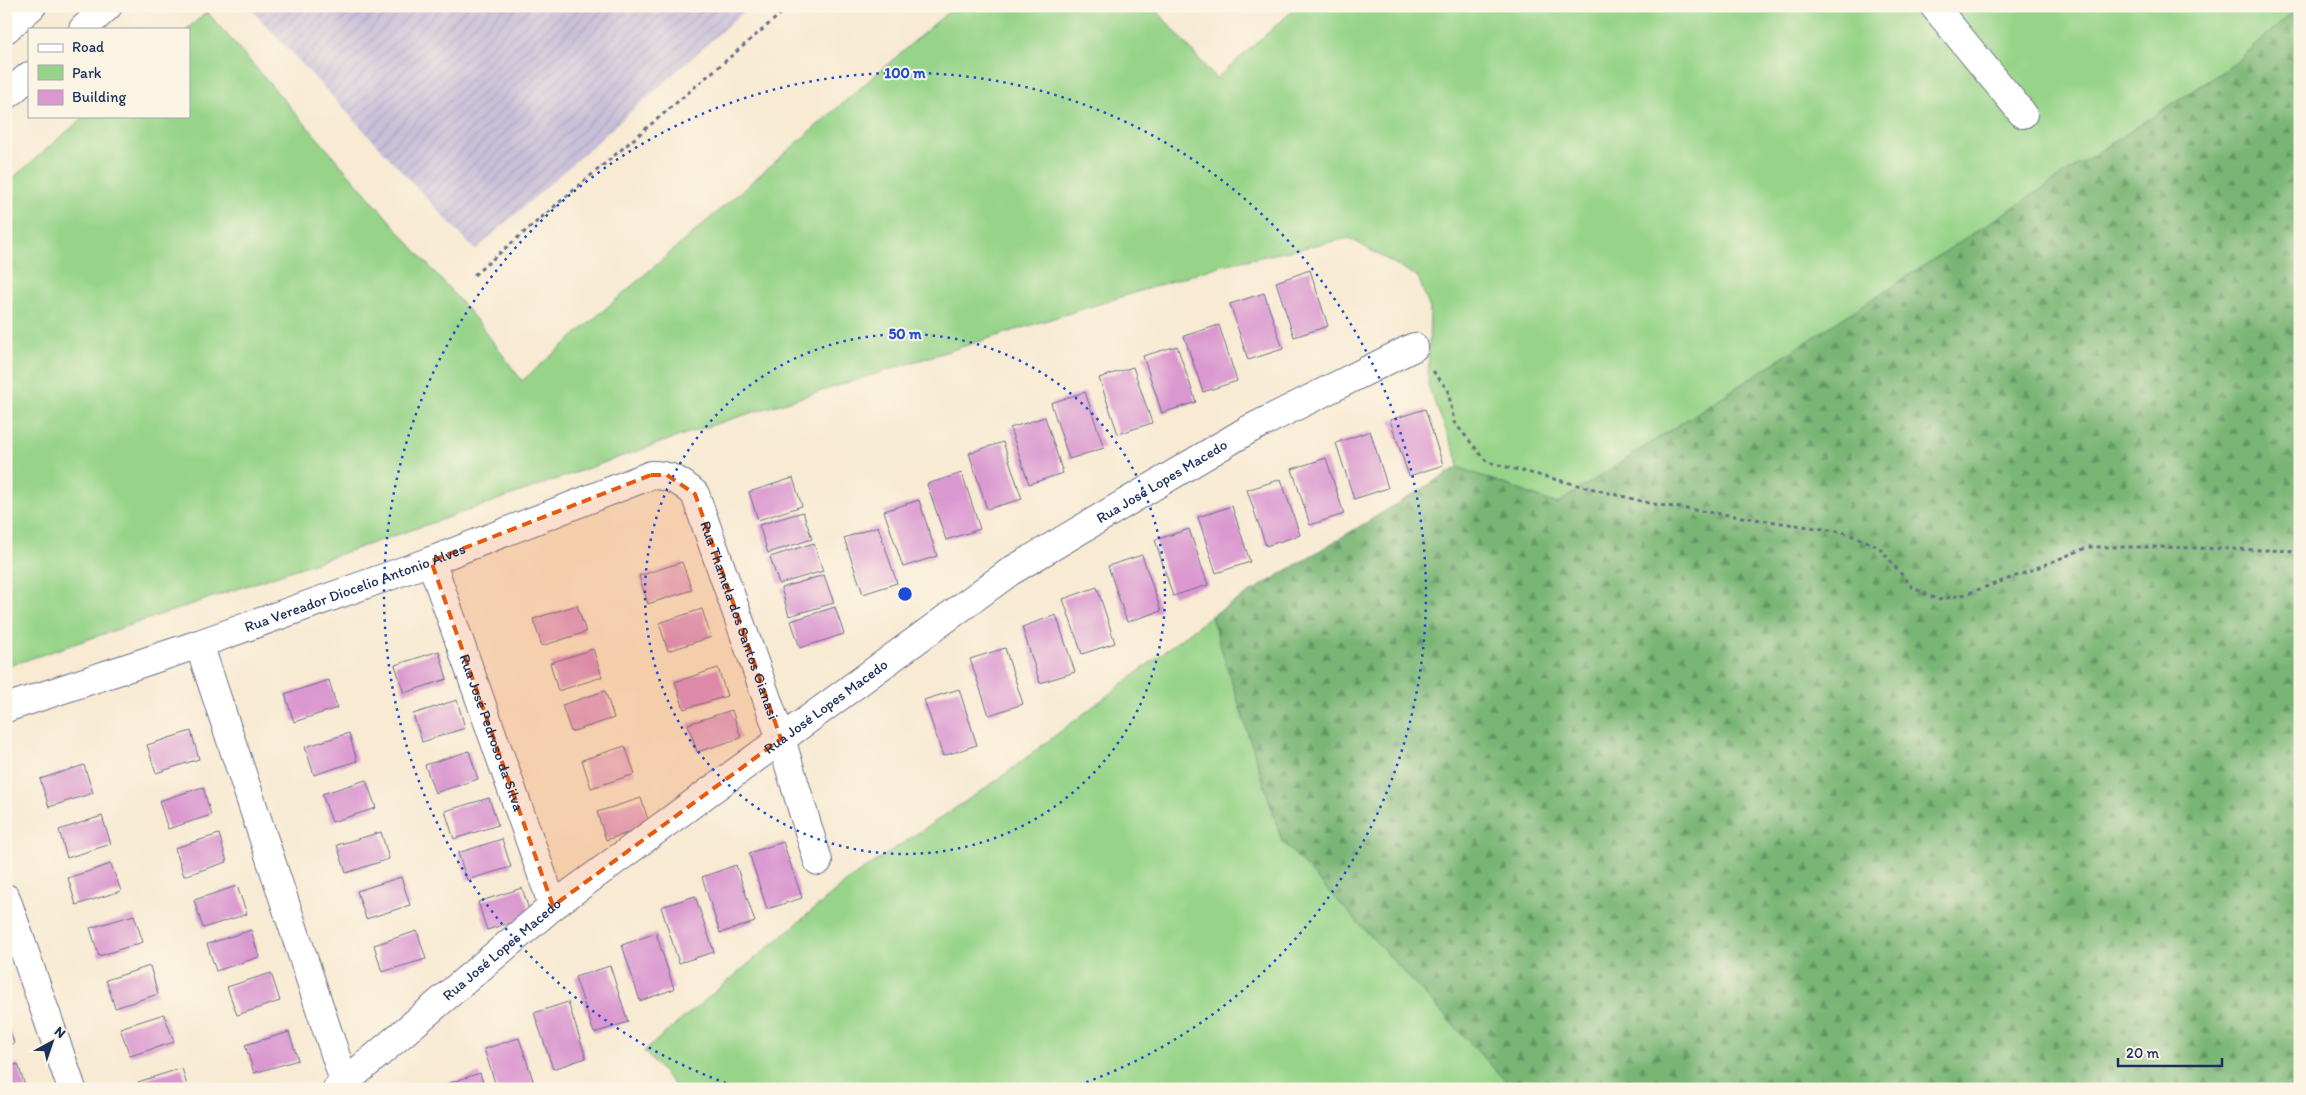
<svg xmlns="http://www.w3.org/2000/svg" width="2306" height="1095" font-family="Itim,sans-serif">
<defs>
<pattern id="industrial-furrows" width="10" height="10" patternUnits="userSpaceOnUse" patternTransform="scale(1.25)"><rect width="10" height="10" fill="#c8bfd8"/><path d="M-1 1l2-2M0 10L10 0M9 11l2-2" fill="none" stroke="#aba4bc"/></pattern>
<pattern id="forest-firs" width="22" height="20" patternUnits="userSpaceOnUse" patternTransform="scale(1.25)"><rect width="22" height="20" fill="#79b675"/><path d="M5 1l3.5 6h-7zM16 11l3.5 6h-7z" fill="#629463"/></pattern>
</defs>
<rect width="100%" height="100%" fill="#fcf5e5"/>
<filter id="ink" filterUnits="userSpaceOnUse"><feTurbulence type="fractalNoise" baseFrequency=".02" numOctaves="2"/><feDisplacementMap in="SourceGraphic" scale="10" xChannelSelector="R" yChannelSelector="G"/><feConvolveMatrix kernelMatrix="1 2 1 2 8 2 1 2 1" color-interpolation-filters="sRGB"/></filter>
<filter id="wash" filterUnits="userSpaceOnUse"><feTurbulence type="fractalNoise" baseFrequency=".0096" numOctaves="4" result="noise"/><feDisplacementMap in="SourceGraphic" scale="20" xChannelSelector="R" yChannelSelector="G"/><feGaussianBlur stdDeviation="1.12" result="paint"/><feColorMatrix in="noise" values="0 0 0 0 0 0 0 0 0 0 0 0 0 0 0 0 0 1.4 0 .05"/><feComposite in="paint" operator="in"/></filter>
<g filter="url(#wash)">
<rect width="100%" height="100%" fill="#f8ead3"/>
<path fill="url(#industrial-furrows)" d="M248,6h502l-275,244z"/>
<path fill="#97d489" stroke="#598274" d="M955,6h198l63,73 82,-73h1002l-66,58 -677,440 -99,-37v-7l-30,-74 2,-77 -12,-32 -69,-39 -126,27 -523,164 -265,93 -429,145v-483l79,-68h104l-2,-87 20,-17 272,311 43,58z
M1211,616l71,225 231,248h-835l-34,-38 211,-176 141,-94z"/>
<path fill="url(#forest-firs)" stroke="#4a726a" d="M2300,6v1083h-787l-231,-248 -71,-225 247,-149 99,37 677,-440z"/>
<g id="blocks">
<path fill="#da97d0" d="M1310,270l18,56 -34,11 -18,-55z
M1264,293l19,56 -35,11 -18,-56z
M1219,325l18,56 -34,11 -19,-56z
M1177,346l19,56 -34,11 -19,-57z
M1133,367l19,56 -34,11 -19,-56z
M1085,392l19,56 -35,11 -18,-56z
M1425,409l18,56 -34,11 -19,-56z
M1045,417l18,56 -34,11 -19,-56z
M1370,431l18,57 -34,11 -18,-56z
M1003,442l19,57 -35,10 -18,-56z
M1326,458l18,56 -34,11 -18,-56z
M962,473l18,56 -34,11 -19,-56z
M793,478l9,28 -44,14 -9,-28z
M1281,479l19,56 -34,11 -19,-56z
M919,500l18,56 -34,11 -19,-56z
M1232,506l18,56 -34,11 -18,-56z
M803,512l9,27 -44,14 -9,-28z
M878,526l19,57 -34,11 -19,-56z
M1189,529l19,56 -35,11 -18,-56z
M814,543l9,28 -44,13 -9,-27z
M1142,555l19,56 -34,11 -19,-56z
M682,562l10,28 -44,14 -9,-28z
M824,575l10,28 -45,13 -8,-28z
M1097,587l18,56 -33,11 -19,-55z
M577,605l9,27 -44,14 -9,-27z
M835,607l9,27 -44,14 -9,-27z
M702,609l9,28 -43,14 -9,-28z
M1056,615l19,57 -35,11 -18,-56z
M1005,648l18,56 -34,11 -19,-56z
M593,649l9,28 -44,14 -8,-28z
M439,651l8,28 -43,14 -9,-28z
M718,668l9,28 -43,13 -9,-27z
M329,680l8,28 -43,14 -9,-28z
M959,689l18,56 -34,11 -19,-56z
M605,691l9,27 -43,14 -9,-27z
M457,700l8,28 -43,14 -9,-28z
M732,710l9,28 -44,14 -9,-28z
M191,731l8,28 -43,14 -9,-28z
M349,733l8,28 -43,14 -9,-28z
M625,746l10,28 -44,14 -9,-28z
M469,751l9,28 -43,14 -10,-28z
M84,765l9,28 -44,14 -9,-28z
M366,780l10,28 -44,14 -10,-28z
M203,787l8,28 -43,14 -9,-28z
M489,798l9,27 -44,14 -9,-28z
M641,798l9,28 -44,14 -9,-28z
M102,816l9,28 -44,14 -8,-28z
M381,832l8,27 -43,14 -9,-28z
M219,834l8,28 -43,14 -9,-28z
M502,839l9,28 -44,13 -9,-27z
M783,842l19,56 -35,11 -18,-56z
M111,864l10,27 -45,14 -8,-27z
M736,865l19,57 -35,11 -18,-56z
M401,877l9,28 -44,14 -9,-28z
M237,886l10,28 -44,14 -9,-28z
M522,888l9,28 -44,14 -9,-28z
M695,896l19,56 -35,11 -18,-56z
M134,915l9,27 -44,14 -9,-28z
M251,930l8,27 -43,14 -9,-27z
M417,931l9,28 -44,13 -8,-27z
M656,933l18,56 -34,12 -18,-56z
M150,966l8,28 -43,14 -9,-28z
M610,966l18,56 -34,11 -19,-56z
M271,973l9,28 -43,14 -10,-28z
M568,1002l18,56 -33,11 -19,-56z
M164,1014l10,28 -44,14 -10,-28z
M6,1019l8,24 -8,3z
M289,1032l9,28 -44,13 -9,-28z
M519,1038l17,51h-39l-13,-40z
M18,1064l8,25h-20v-21z
M182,1068l6,21h-48l-2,-7z
M480,1073l5,16h-38l-1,-5z"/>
</g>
</g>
<g filter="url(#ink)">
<use href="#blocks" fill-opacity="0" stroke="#687087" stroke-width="1"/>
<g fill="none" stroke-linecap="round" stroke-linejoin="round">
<g stroke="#687087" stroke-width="30">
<g id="minor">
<path d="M1934,6l89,108"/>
<path d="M6,29l26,-23"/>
<path d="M83,29l25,-23"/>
<path d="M6,96l23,-20"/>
<path id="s1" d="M431,561l122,345"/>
<path d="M199,644l145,437"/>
<path id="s2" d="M6,708l193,-64 232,-83 220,-86c19,0 30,6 44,19l86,245 37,122"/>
<path d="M6,898l66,191"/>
<path id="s3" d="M337,1089l216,-183 458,-335 237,-141 166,-83"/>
</g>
</g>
<path stroke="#687087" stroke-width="3" stroke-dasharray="4 4" stroke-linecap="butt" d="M474,275l316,-269
M1433,371l15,19 6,32 33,40 166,42 190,28 35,14 34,41 26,13 28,-6 56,-20 66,-27h71l141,4"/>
<use href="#minor" stroke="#fff" stroke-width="28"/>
</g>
</g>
<path fill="#e8590c" fill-opacity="0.2" stroke="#e8590c" stroke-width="4" stroke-dasharray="10 6" stroke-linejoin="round" d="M651,475h16l28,19 86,245 -228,167 -122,-345z"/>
<g fill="none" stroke="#1d4ed8" stroke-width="2.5" stroke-dasharray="2.5 5">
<circle cx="905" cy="594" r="260"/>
<path d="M740 1088A521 521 0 1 1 1070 1088"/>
</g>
<g text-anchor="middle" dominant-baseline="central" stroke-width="4" stroke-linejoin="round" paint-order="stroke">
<g font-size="15" fill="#1b2f5e" stroke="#fcf5e5">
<text stroke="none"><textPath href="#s3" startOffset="1026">Rua José Lopes Macedo</textPath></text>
<text stroke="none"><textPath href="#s2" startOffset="369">Rua Vereador Diocelio Antonio Alves</textPath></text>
<text stroke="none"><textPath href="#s2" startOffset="869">Rua Thamela dos Santos Gianasi</textPath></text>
<text stroke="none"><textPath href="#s3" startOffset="621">Rua José Lopes Macedo</textPath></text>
<text stroke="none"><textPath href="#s1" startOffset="182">Rua José Pedroso da Silva</textPath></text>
<text stroke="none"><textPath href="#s3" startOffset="216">Rua José Lopes Macedo</textPath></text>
</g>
</g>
<circle cx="905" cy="594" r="8" fill="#1d4ed8" stroke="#fcf5e5" stroke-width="2.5"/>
<g font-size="15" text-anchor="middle" font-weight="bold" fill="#1d4ed8" stroke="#fcf5e5" stroke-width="4" stroke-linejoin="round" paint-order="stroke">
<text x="905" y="78">100 m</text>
<text x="905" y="339">50 m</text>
</g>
<rect width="2306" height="1095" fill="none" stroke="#fcf5e5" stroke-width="25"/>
<rect x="28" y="28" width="162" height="90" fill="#fcf5e5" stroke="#a2a6af"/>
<rect x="38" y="44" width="25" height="8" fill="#ffffff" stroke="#a2a6af"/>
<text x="72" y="52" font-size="15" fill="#1b2f5e">Road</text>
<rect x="38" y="65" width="25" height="15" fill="#97d489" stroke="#a2a6af"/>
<text x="72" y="78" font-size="15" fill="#1b2f5e">Park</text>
<rect x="38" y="90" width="25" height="15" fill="#da97d0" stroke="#a2a6af"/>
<text x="72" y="102" font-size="15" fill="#1b2f5e">Building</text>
<g transform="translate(52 1042) rotate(40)" stroke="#fcf5e5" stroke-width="4" paint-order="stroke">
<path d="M0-4L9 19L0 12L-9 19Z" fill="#1b2f5e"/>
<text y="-8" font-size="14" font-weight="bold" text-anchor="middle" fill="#1b2f5e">N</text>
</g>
<path d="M2118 1058v8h104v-8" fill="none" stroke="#1b2f5e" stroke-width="2.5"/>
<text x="2126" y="1058" font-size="15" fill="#1b2f5e" stroke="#fcf5e5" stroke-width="4" paint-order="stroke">20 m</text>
</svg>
